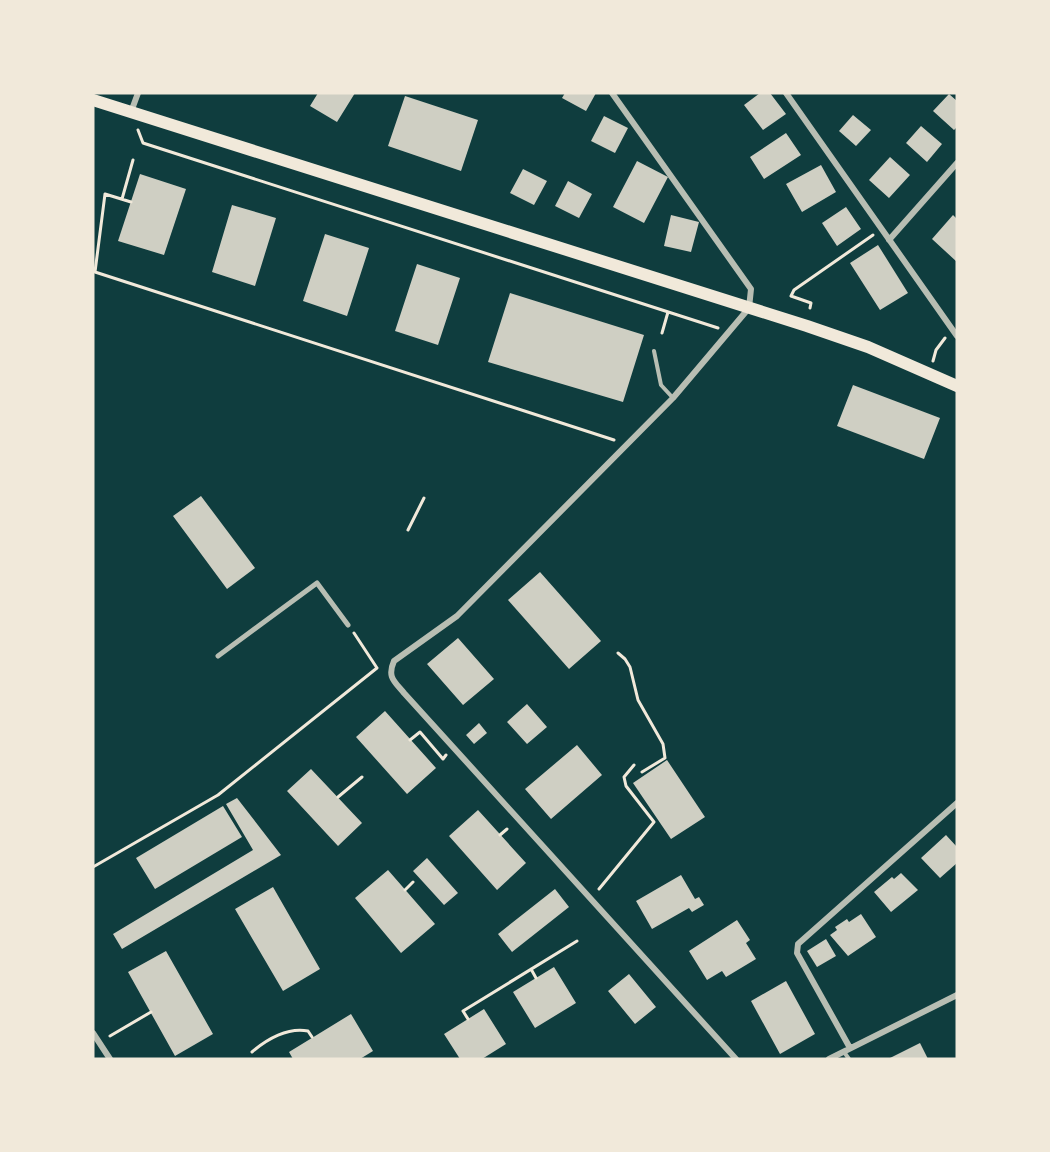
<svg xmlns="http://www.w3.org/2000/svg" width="1050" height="1152" font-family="'Work Sans',sans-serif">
<rect width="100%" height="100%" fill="#0f3d3e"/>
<path fill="#cfcfc3" d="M318,93h37l-18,29 -27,-16z
M565,93h31l-10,18 -24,-13z
M760,93h10l16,21 -23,16 -19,-25z
M949,94l8,7v26l-3,3 -21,-19z
M405,96l73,24 -17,51 -73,-25z
M853,115l18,15 -15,16 -17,-15z
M604,116l24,12 -13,25 -24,-12z
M921,126l21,18 -15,18 -21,-19z
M786,133l15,22 -37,24 -14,-22z
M890,157l20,18 -21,23 -20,-18z
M637,161l31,16 -24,46 -31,-16z
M821,165l15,27 -34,20 -16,-28z
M523,169l24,12 -13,24 -24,-12z
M140,174l46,15 -22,66 -46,-14z
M568,181l24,13 -13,24 -24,-12z
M232,205l44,13 -21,68 -43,-14z
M846,207l15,22 -24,17 -15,-23z
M671,215l28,7 -8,30 -27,-6z
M953,215l4,4v43l-25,-23z
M325,234l44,14 -22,68 -44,-15z
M878,245l30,48 -28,17 -30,-47z
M417,264l43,14 -22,67 -43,-14z
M510,293l134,42 -21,67 -135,-40z
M853,385l87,33 -16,41 -87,-33z
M201,496l54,72 -28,21 -54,-73z
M540,572l61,69 -32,28 -61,-69z
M458,638l36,41 -31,26 -36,-41z
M527,704l20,23 -20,17 -20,-22z
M385,711l51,57 -29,26 -51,-57z
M479,723l8,10 -13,11 -8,-9z
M577,745l25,30 -51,44 -26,-30z
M667,760l38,57 -34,22 -38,-56z
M311,769l51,54 -24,23 -51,-55z
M237,798l44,57 -159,94 -9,-15 140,-84 -27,-46z
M223,806l19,31 -87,52 -19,-31z
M478,810l48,53 -29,27 -48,-54z
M946,835l11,12v16l-17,15 -19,-20z
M427,858l31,35 -14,12 -31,-34z
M388,870l47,54 -34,29 -46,-55z
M901,873l17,17 -27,22 -17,-20 18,-15 2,2z
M681,875l14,24 4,-2 5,8 -12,7 -3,-4 -37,21 -16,-28z
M273,887l47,82 -37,22 -48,-82z
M555,889l14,18 -57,45 -14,-18z
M861,914l15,23 -28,19 -18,-21 7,-5 -2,-3 12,-8 2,3z
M737,920l13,20 -4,3 10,16 -30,18 -4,-6 -15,9 -18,-29z
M826,939l10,17 -19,11 -10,-16z
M166,951l47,83 -38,22 -47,-84z
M554,967l22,36 -41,25 -22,-36z
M629,974l27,33 -21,17 -27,-33z
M786,981l29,53 -35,20 -29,-53z
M484,1009l22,35 -24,15h-22l-16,-25z
M351,1014l22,37 -13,8h-67l-4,-7z
M920,1043l8,16h-40z"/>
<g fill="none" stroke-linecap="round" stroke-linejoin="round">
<path stroke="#f1e9da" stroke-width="3" d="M138,130l5,13 575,185
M122,199l11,-39
M131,202l-26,-8 -10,78 519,168
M810,308l1,-5 -20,-7 3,-6 79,-55
M662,333l6,-21
M933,361l3,-11 9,-12
M408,530l16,-32
M354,633l23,35
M618,653l7,6 5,8 8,33 25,44 2,14 -23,14
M410,740l10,-8 23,27 3,-4
M338,797l24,-20
M500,835l7,-6
M93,867l125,-72 159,-127
M599,889l55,-67 -28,-36 -2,-9 10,-12
M405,890l8,-8
M531,969l5,9
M468,1019l-5,-8 114,-70
M110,1036l41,-24
M252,1052c15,-13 36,-25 56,-21l4,6"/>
<path stroke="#b8beb3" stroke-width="4" d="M654,351l7,34 12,13
M844,1052l5,7"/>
<path stroke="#b8beb3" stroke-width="5" d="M218,656l99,-73 31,42"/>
<path stroke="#b8beb3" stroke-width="6" d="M612,93l139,196 -2,19 -76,90 -216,218 -63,45c-7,16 0,20 10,32l332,366
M786,93l171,243
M131,112l7,-19
M889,240l68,-77
M93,1033l17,26
M850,1048l-53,-95 1,-9 159,-141
M829,1059l128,-64"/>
<path stroke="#f1e9da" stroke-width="12" d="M93,100l714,226 61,21 89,39"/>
</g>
<rect width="1050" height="1152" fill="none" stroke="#f1e9da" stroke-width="189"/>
</svg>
